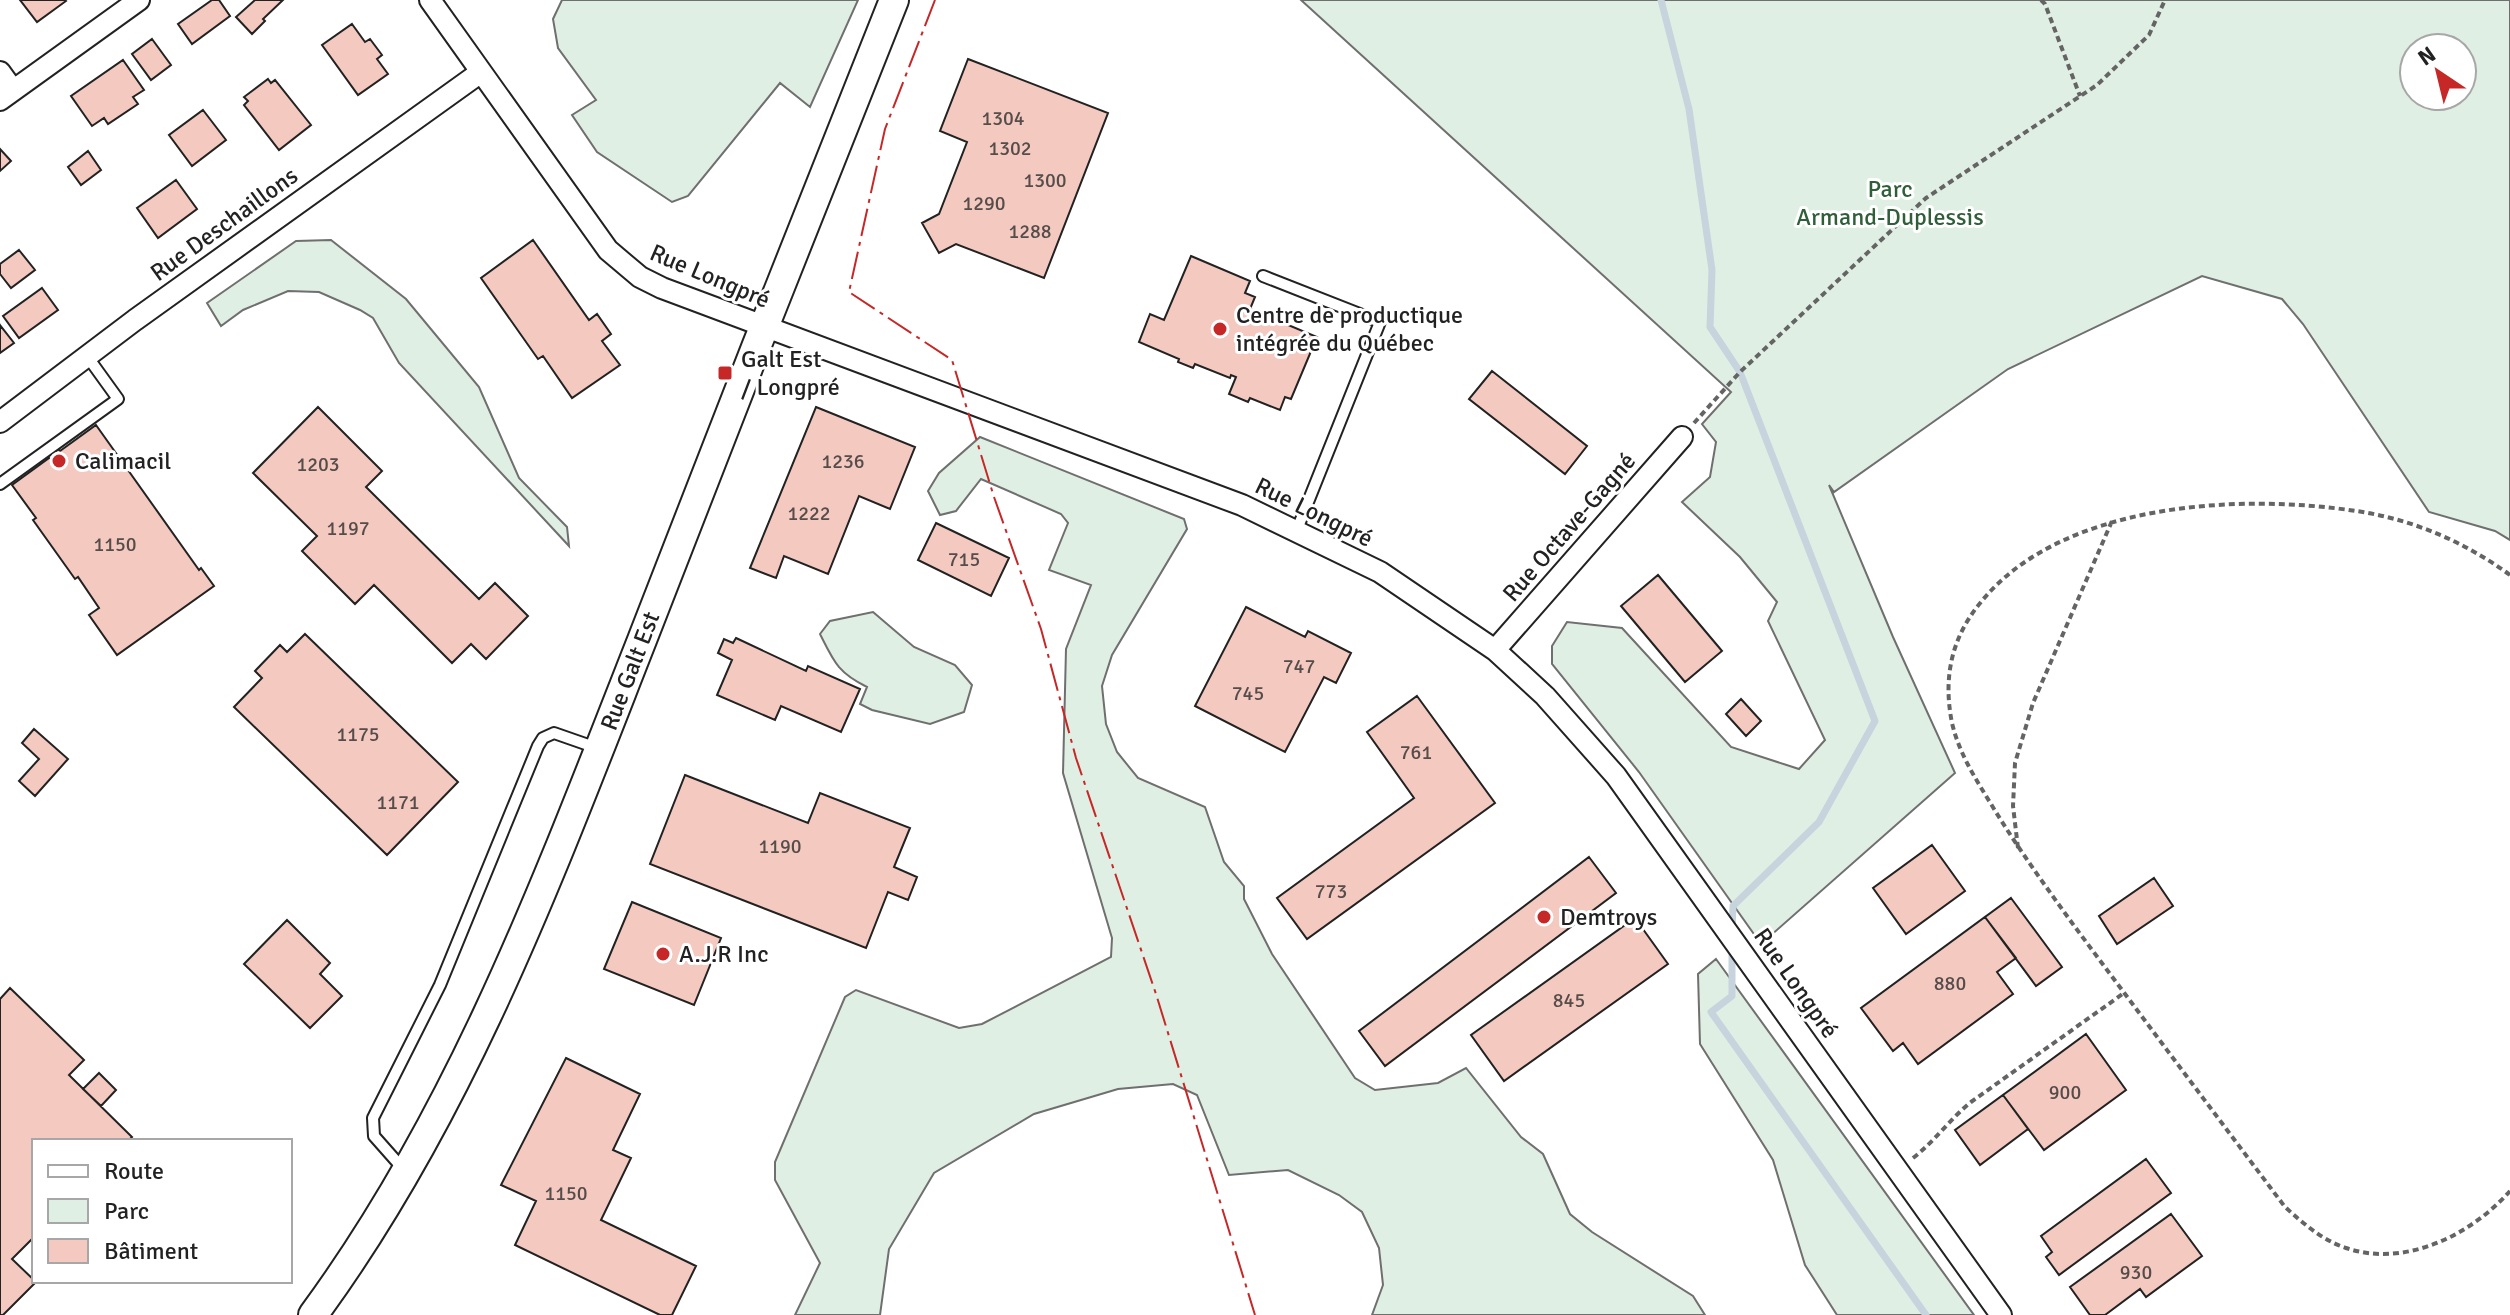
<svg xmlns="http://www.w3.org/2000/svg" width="2510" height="1315" font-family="Signika,sans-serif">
<rect width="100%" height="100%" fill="#fff"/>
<path fill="#e0efe3" stroke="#6f6f6f" stroke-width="2" fill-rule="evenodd" d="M562,0h296l-48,107 -30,-24 -92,113 -16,6 -75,-50 -25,-37 24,-15 -38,-52 -5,-29z
M1301,0h1209v540l-15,-9 -66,-19 -126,-188 -21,-25 -80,-23 -194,93 -174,123 -5,-7 64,152 62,136 -194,171 -122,-172 -87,-108v-18l15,-24 55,6 109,119 68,22 26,-29 -57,-119 9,-19 -37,-45 -58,-55 28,-25 6,-35 -14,-18 29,-32zM2414,48h48v48h-48z
M331,240l75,59 73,88 40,91 48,49 2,19 -170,-183 -26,-45 -13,-8 -41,-18 -31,-1 -45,19 -22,16 -14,-23 89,-62z
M980,437l204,82 3,10 -75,126 -10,31 4,38 11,28 21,26 67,29 19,55 20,24v13l28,55 83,124 20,12 63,-7 28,-15 55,69 22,17 27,60 22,18 101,64 12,19h-333l11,-30 -4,-37 -17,-36 -23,-17 -51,-25 -59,5 -32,-80 -24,-11 -55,5 -84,25 -100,59 -45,76 -9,66h-85l25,-52 -45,-83v-18l70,-165 11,-7 103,38 23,-4 129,-67 1,-19 -49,-165 3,-124 25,-64 -42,-15 19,-47 -7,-9 -80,-35 -25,32 -16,4 -12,-24 11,-18z
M873,612l41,35 41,18 17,20 -8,27 -34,12 -58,-14 -12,-6 7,-17c-29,-14 -33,-25 -47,-53l10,-13z
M1716,959l258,356h-137l-32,-50 -32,-105 -73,-116 -2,-70z"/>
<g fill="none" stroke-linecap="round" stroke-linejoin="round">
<path stroke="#c7d3dd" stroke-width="7" d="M1661,0l28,109 23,161 -2,57 30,45 135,349 -56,101 -86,84 -1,25
M1732,948v48l-21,16 215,303"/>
</g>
<path fill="#f3c9c0" stroke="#222" stroke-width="2" d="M20,0h45l1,1 -29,21z
M212,0h7l11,16 -38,28 -14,-20z
M255,0h28l-20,19 2,2 -13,13 -16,-17z
M352,24l13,18 5,-3 12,16 -5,4 11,15 -30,21 -36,-50z
M152,39l19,26 -20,15 -19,-26z
M968,59l140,54 -64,165 -88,-34 -17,9 -17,-30 17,-9 28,-72 -27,-11z
M123,60l21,30 -11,7 5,7 -30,20 -4,-6 -12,8 -21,-30z
M268,79l3,4 4,-3 36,45 -32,25 -35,-45 4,-4 -4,-4z
M203,110l23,30 -34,26 -23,-31z
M0,149l11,12 -11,10z
M88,151l13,19 -20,15 -13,-18z
M176,180l21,29 -39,29 -21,-30z
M533,240l56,80 8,-6 14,20 -9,7 18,24 -48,33 -29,-42 -5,3 -57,-81z
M19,250l16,20 -24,18 -11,-14v-10z
M1191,256l59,25 -5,12 10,4 -5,12 67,28 -26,62 -6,-2 -5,13 -30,-12 -2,4 -19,-8 7,-17 -5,-2 -1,3 -35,-14 -2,4 -15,-6 1,-3 -40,-17 11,-28 14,6z
M42,288l16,22 -39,28 -16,-22z
M0,325l14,18 -14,10z
M1492,371l95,75 -22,28 -96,-75z
M318,407l64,64 -16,16 113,112 16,-16 33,33 -42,43 -15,-15 -19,19 -78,-78 -19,19 -53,-53 15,-15 -64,-63z
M816,407l99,40 -25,62 -31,-13 -31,78 -44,-18 -8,22 -26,-10z
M96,425l103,145 2,-2 13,18 -97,69 -28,-40 10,-7 -21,-31 -3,2 -42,-59 3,-2 -24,-33 37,-27 -2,-3 10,-7 3,3z
M936,523l73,35 -18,38 -73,-36z
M1658,575l64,76 -37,31 -64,-76z
M1246,607l59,30 3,-6 43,22 -15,30 -12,-6 -39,75 -90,-46z
M305,634l153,148 -71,73 -153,-148 28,-29 -7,-7 25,-26 7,7z
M736,638l70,33 2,-5 52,23 -19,43 -60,-26 -6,14 -58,-25 15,-35 -14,-7 6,-14 9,4z
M1417,696l78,107 -188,136 -30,-41 137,-100 -47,-66z
M1741,699l20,22 -15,15 -20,-22z
M34,729l34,30 -33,37 -16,-15 20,-22 -17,-16z
M685,775l123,48 12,-30 90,35 -16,39 23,10 -9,23 -20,-8 -22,56 -216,-84z
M1932,845l33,46 -59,43 -33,-46z
M1589,857l27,36 -231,173 -26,-35z
M2154,878l19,28 -56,38 -18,-28z
M2011,898l51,69 -26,19 -51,-69z
M632,902l89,36 -27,67 -90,-36z
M1985,917l31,41 -19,14 16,22 -95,70 -15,-21 -10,8 -32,-43z
M1635,918l33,46 -164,117 -33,-46z
M287,920l43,43 -10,11 22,22 -32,32 -66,-64z
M10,988l74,72 -15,15 63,62 -4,4h-94v96l-22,22 24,23 -33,33h-3v-316z
M2086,1034l40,56 -82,60 -41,-55z
M566,1058l74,36 -27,56 18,8 -30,62 95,46 -24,49h-12l-145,-70 21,-44 -35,-16z
M99,1073l17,17 -15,16 -18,-17z
M2003,1095l25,34 -48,36 -25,-35z
M2146,1159l25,34 -112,82 -13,-18 6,-5 -11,-16z
M2171,1214l31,42 -56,41 -6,-8 -35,26h-15l-20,-28z"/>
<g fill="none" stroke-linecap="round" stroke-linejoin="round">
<g stroke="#222" stroke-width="14">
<path id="lane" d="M1263,276l117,46 -84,210
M0,484l118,-85 -31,-43
M405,1171l-31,-35 -1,-18 67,-133 98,-239 5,-8 11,-5 43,15"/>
</g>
<g stroke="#222" stroke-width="24">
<path id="street" d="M430,0l178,250 32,27 22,11 580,217 138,67 115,78 50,46 71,80 385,539
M0,72l13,18
M0,100l139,-100
M0,422l135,-102 346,-248
M1495,650l187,-213"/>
</g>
<g stroke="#222" stroke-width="32">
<path id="secondary" d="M313,1315c150,-204 237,-441 329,-675 83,-214 166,-427 252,-640"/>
</g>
<path stroke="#646464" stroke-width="4" stroke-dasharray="6 4" stroke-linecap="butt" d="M2041,0l4,4 35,92
M1694,423l46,-51 186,-174 171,-113 52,-50 16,-35
M2510,575c-45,-33 -98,-56 -154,-64 -118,-18 -295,-8 -375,91 -30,36 -38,76 -29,121 7,30 23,55 39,81 26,43 55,83 84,123 70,94 140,187 210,280 19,17 37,33 61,41 59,20 125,-13 164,-57
M2018,848l-5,-42 2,-43 18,-60 79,-182
M1913,1158c22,-17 37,-39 58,-56l153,-109"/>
<use href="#lane" stroke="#fff" stroke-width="10"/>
<use href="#street" stroke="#fff" stroke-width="20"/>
<use href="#secondary" stroke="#fff" stroke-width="28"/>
<path stroke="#c62828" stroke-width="2" stroke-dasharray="28 6 4 6" stroke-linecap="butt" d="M935,0l-50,129 -36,163 103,68 42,137 47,132 35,129 80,236 99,321"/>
</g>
<g fill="#c62828" stroke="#fff" stroke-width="3">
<circle cx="1220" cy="329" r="8"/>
<rect x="717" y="365" width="16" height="16" rx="4"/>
<circle cx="59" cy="461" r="8"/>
<circle cx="1544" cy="917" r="8"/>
<circle cx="663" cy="954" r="8"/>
</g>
<g text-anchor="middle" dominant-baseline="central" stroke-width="6" stroke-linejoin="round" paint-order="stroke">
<g font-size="20" fill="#564c4a">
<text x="1003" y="118">1304</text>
<text x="1010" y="148">1302</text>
<text x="1045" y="180">1300</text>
<text x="984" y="203">1290</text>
<text x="1030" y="231">1288</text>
<text x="843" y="461">1236</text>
<text x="318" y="464">1203</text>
<text x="809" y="513">1222</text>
<text x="348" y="528">1197</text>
<text x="115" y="544">1150</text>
<text x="964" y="559">715</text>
<text x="1299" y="666">747</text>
<text x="1248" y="693">745</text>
<text x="358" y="734">1175</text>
<text x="1416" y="752">761</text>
<text x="398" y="802">1171</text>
<text x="780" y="846">1190</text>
<text x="1331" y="891">773</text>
<text x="1950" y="983">880</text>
<text x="1569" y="1000">845</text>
<text x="2065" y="1092">900</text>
<text x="566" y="1193">1150</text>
<text x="2136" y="1272">930</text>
</g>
<g font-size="24" fill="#2f5e38" stroke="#fff">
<text x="1890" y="189">Parc<tspan x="1890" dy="28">Armand-Duplessis</tspan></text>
</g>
<g font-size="24" fill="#222" stroke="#fff">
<text transform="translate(224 224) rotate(-36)">Rue Deschaillons</text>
<text transform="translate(710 276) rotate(23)">Rue Longpré</text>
<text transform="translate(1314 512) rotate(26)">Rue Longpré</text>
<text transform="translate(1569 527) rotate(-49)">Rue Octave-Gagné</text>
<text transform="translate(630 671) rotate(-69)">Rue Galt Est</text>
<text transform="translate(1796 983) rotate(55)">Rue Longpré</text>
</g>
<g font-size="24" fill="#222" stroke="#fff" text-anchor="start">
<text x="1236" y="315">Centre de productique<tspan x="1236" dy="28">intégrée du Québec</tspan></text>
<text x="741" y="359">Galt Est<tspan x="741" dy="28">/ Longpré</tspan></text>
<text x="75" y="461">Calimacil</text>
<text x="1560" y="917">Demtroys</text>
<text x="679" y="954">A.J.R Inc</text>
</g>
</g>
<rect x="32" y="1139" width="260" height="144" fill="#ffffff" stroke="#a7a7a7" stroke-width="2"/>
<rect x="48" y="1165" width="40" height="12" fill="#ffffff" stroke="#a7a7a7" stroke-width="2"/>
<text x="104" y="1179" font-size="24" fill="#222222">Route</text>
<rect x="48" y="1199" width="40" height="24" fill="#e0efe3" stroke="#a7a7a7" stroke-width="2"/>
<text x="104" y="1219" font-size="24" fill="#222222">Parc</text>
<rect x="48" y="1239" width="40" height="24" fill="#f3c9c0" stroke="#a7a7a7" stroke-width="2"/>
<text x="104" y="1259" font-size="24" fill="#222222">Bâtiment</text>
<g transform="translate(2438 72) rotate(325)"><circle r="38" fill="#ffffff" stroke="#a7a7a7" stroke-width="2"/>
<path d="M0-6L14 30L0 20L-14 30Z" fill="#c62828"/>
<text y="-12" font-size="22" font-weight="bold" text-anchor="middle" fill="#222222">N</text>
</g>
</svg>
